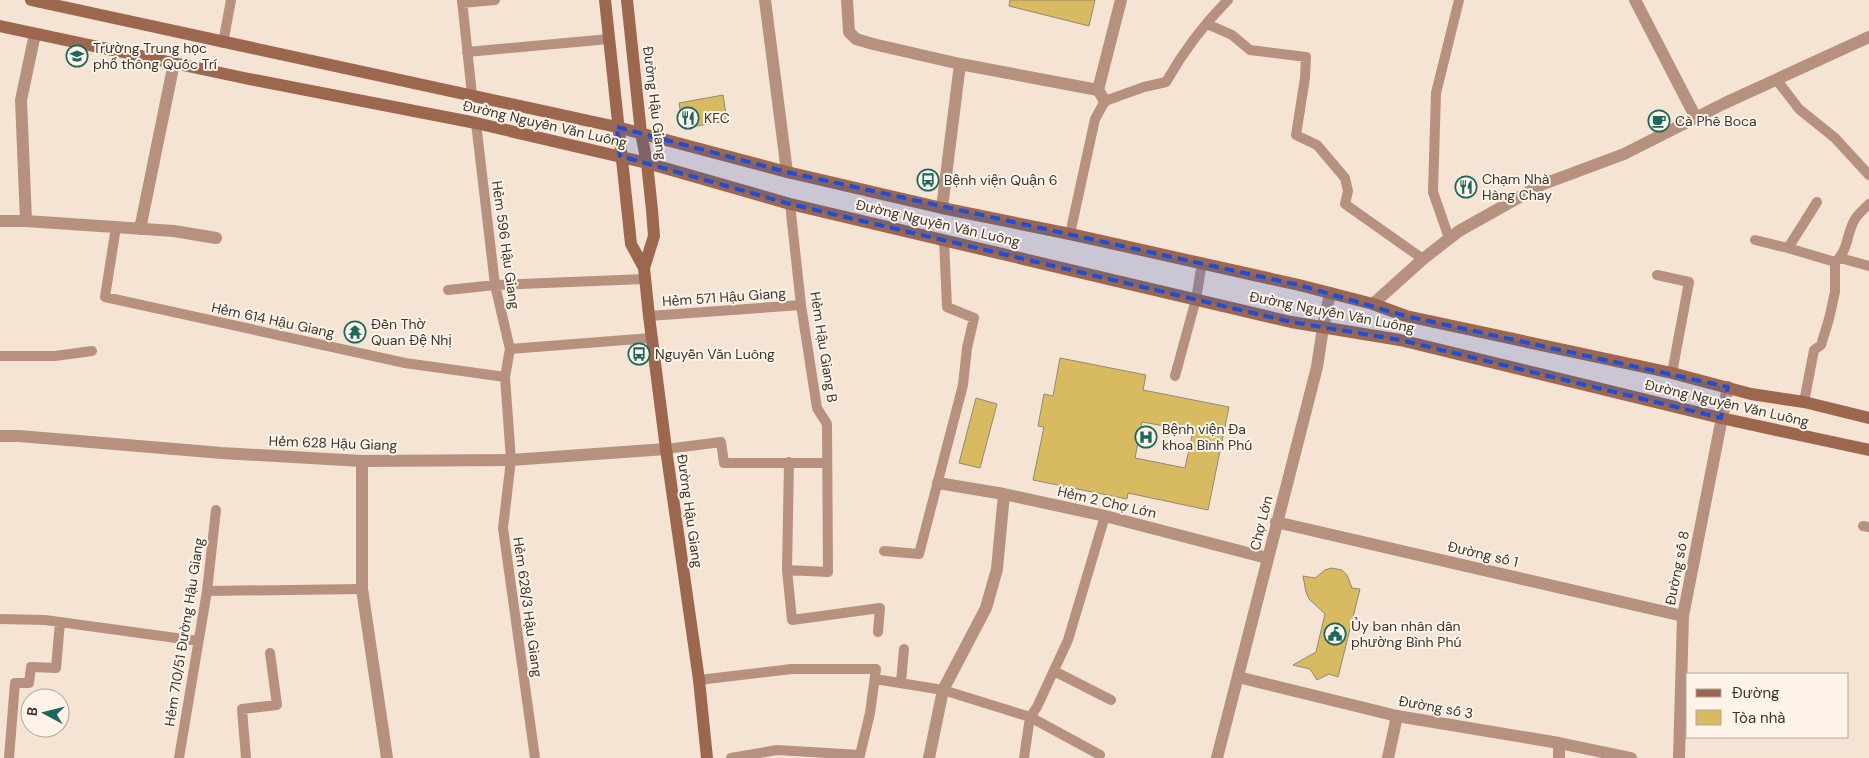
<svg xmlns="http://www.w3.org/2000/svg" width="1869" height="758" font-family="'DM Sans',sans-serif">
<rect width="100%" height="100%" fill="#f5e4d3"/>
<path fill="#d8bb61" stroke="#908975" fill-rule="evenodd" d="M1010,0h85l-6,26 -80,-20z
M723,95l4,26 -31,5 -14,-6 -3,-17z
M1060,358l86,17 -3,15 86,17 -21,103 -80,-17 -1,6 -94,-19 11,-53 -6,-1 6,-32 9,2zM1142,422l51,9 -8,37 -50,-10z
M976,398l21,6 -17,64 -21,-5z
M1331,568l11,2 5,5 5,13 8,1 -22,88 -9,-3 -12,6 -7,-11 -17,-4 23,-13 9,-38 -16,-15 -3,-7 -3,-16 12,2 10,-8z"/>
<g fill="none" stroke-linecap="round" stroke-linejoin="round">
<path stroke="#b79180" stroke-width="10" d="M462,0l10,95
M462,3l33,-3
M1207,24l25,11 18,15 56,7 -1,21 -9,57 21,10 28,33 3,13 -3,13 78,55
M223,43l8,-43
M467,52l142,-13
M1776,79l23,30 36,29 34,37
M476,123l19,162 15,64 -5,28 6,83 -8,68 32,230
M116,227l-11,70 300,66 100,14
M1070,234l25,-115 10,-18 39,-14 22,-5c17,-30 38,-58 62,-82
M1449,238l-16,-46 3,-99 23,-93
M1755,240l33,8 47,14c14,-12 11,-28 20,-43 3,-5 9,-10 14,-15
M1788,248l29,-46
M1840,258l29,8
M1657,275l32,7 -17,91
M448,290l47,-5 150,-6
M649,316l152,-11
M510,349l141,-11
M0,356h55l37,-5
M1175,376l21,-77 6,-36
M1804,402l10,-52 7,-5 8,-26 6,-27v-30
M666,449l55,-7 3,21h103
M789,462l-2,108 5,50 88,-12 -2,24
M1863,526l6,1
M884,551l35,3 44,-169 4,-37 7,-30 -27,-11 -3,-67
M787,570l41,2 -1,-148 -10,-16 -16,-103 -11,-101
M207,591l155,-2
M0,619l45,1 153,21
M1054,671l57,29
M875,679l68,11 87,27 70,38
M699,680l93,-11h84l-6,44 -10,42 -83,-5 -46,8
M901,682l3,-33
M9,758l6,-75h14l2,-16 25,1 4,-46
M179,758l28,-167 9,-81
M246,758l-4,-49 35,-4 -7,-52
M1024,758l6,-41 7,-10 31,-67 37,-124"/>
<path stroke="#b79180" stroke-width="12" d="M765,0l22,172
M847,0l2,32 7,7 17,5 87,20 138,26
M1635,0l61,118
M1105,101l-7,-11 23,-90
M942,208l18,-144
M0,221h26l148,10 42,7
M26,221l-5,-121 14,-66
M140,229l34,-166
M1373,304l50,-45 36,-28 82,-46 83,-31 101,-51 144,-66
M0,436h19l203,17 140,8 149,-1 155,-11
M362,461v128l25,169
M938,483l66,11 101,22 162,42
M1276,522l407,94
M1238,677l159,39 162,27 72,15
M929,758l14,-68 43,-82 11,-39 7,-75
M1217,758l100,-391 6,-39
M1388,758l9,-42
M1559,758v-15
M1679,758l4,-142 45,-229"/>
<path stroke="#b79180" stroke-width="12" d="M1323,328l7,-35"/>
<path stroke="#9c674e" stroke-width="12" d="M31,0l586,127 170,45 155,36 128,26 229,51 74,19 33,12 266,57 79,21 53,8 65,16
M605,0l26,244 13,24
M627,0l14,133 6,30 5,47 2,26 -10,32 5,48 17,133 33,231 8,78
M0,26l249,53 227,44 171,40 143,41 501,118 109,18 321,78 148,32"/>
</g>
<path fill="#1d4ed8" fill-opacity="0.2" stroke="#1d4ed8" stroke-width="4" stroke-dasharray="10 6" stroke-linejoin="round" d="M617,127l170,45 512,113 107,31 322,71 -7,31 -321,-78 -109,-18 -501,-118 -170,-48z"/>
<defs>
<g id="school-ring" transform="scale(1.125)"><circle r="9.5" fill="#fdf3e8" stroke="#1e675c" stroke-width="1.5"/><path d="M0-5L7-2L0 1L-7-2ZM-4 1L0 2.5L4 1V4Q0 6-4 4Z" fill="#1e675c"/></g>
<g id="restaurant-ring" transform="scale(1.125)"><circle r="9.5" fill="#fdf3e8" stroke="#1e675c" stroke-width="1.5"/><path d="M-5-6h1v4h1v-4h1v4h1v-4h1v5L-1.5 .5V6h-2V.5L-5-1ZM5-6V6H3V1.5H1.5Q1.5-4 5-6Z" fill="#1e675c"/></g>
<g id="cafe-ring" transform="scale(1.125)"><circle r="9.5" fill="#fdf3e8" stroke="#1e675c" stroke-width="1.5"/><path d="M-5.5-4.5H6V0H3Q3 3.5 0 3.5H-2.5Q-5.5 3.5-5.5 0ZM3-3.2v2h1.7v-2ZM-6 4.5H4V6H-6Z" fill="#1e675c"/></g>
<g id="bus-ring" transform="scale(1.125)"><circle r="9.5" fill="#fdf3e8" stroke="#1e675c" stroke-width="1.5"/><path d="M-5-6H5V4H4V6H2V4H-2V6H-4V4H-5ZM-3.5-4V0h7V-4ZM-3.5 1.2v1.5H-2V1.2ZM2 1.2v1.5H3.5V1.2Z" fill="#1e675c"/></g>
<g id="temple-ring" transform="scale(1.125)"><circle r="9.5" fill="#fdf3e8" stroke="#1e675c" stroke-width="1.5"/><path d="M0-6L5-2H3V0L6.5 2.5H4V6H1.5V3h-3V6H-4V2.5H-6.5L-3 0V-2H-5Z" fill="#1e675c"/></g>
<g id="hospital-ring" transform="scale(1.125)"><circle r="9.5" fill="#fdf3e8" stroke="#1e675c" stroke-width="1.5"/><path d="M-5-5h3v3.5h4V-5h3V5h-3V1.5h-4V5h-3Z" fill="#1e675c"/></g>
<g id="civic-ring" transform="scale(1.125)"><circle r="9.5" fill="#fdf3e8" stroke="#1e675c" stroke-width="1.5"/><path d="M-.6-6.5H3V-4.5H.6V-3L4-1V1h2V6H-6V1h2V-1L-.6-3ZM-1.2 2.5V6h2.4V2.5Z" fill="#1e675c"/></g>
</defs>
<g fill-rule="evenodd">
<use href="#school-ring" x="77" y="56"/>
<use href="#restaurant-ring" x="688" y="118"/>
<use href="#cafe-ring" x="1659" y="121"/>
<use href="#bus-ring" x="928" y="180"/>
<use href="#restaurant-ring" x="1466" y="187"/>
<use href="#temple-ring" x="355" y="332"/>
<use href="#bus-ring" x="639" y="354"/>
<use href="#hospital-ring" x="1146" y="437"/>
<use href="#civic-ring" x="1335" y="634"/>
</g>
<g text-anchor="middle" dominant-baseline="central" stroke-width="4" stroke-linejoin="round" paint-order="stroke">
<g font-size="14" fill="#3b352e" stroke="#fdf3e8" text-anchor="start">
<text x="93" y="48">Trường Trung học<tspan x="93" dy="16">phổ thông Quốc Trí</tspan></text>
<text x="704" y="118">KFC</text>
<text x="1675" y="121">Cà Phê Boca</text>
<text x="1482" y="179">Chạm Nhà<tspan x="1482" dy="16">Hàng Chay</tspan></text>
<text x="944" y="180">Bệnh viện Quận 6</text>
<text x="371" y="324">Đền Thờ<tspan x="371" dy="16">Quan Đệ Nhị</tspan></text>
<text x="655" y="354">Nguyễn Văn Luông</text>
<text x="1162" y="429">Bệnh viện Đa<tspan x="1162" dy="16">khoa Bình Phú</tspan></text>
<text x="1351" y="626">Ủy ban nhân dân<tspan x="1351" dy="16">phường Bình Phú</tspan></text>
</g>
<g font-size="14" fill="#3b352e" stroke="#fdf3e8">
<text transform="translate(655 103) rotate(83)">Đường Hậu Giang</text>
<text transform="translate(545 124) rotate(13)">Đường Nguyễn Văn Luông</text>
<text transform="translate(938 223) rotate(13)">Đường Nguyễn Văn Luông</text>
<text transform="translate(506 245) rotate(82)">Hẻm 596 Hậu Giang</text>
<text transform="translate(724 297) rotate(-4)">Hẻm 571 Hậu Giang</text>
<text transform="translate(1332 312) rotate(11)">Đường Nguyễn Văn Luông</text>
<text transform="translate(273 320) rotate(12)">Hẻm 614 Hậu Giang</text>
<text transform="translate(824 347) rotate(81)">Hẻm Hậu Giang B</text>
<text transform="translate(1727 403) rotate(13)">Đường Nguyễn Văn Luông</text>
<text transform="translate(333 443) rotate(2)">Hẻm 628 Hậu Giang</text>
<text transform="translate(1107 502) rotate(13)">Hẻm 2 Chợ Lớn</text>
<text transform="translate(690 511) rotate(82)">Đường Hậu Giang</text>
<text transform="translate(1261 523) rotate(-76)">Chợ Lớn</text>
<text transform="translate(1483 554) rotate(13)">Đường số 1</text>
<text transform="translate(1677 568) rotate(-79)">Đường số 8</text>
<text transform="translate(528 607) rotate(82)">Hẻm 628/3 Hậu Giang</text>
<text transform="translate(184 632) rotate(-81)">Hẻm 710/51 Đường Hậu Giang</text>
<text transform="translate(1436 707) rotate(10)">Đường số 3</text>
</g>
</g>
<rect x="1686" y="673" width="162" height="65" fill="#fdf3e8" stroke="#afa79e"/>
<rect x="1696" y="689" width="25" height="8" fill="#9c674e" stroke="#afa79e"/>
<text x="1732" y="698" font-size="15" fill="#3b352e">Đường</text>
<rect x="1696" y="710" width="25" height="15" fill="#d8bb61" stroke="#afa79e"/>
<text x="1732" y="723" font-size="15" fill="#3b352e">Tòa nhà</text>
<g transform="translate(45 713) rotate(277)"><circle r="24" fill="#fdf3e8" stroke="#afa79e"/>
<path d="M0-4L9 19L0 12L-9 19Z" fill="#1e675c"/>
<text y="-8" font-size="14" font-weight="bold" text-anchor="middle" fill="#3b352e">B</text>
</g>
</svg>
